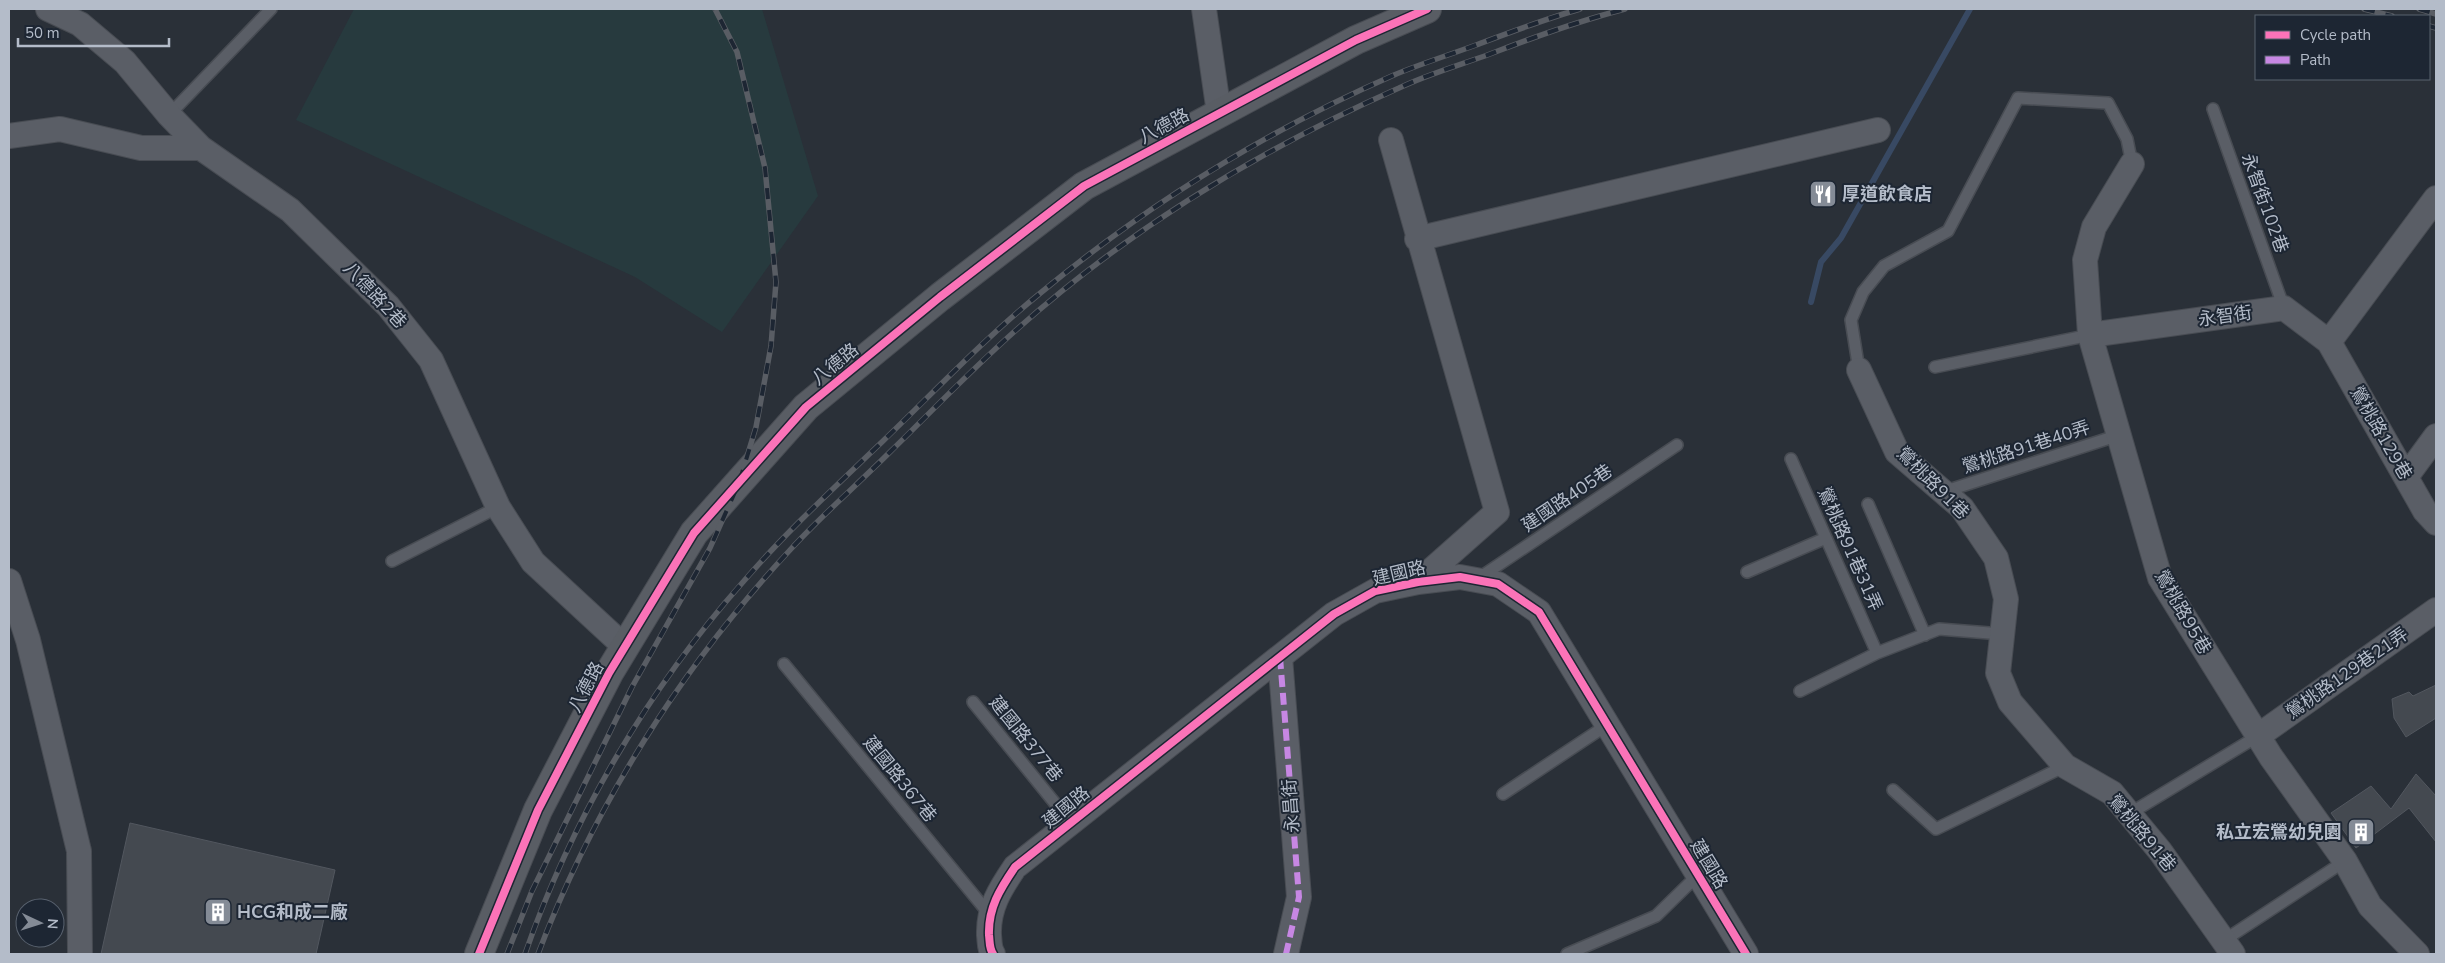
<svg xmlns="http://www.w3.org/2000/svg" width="2445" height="963" font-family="'Nunito Sans','Noto Sans TC',sans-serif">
<rect width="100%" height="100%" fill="#2a3038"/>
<path fill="#273a3e" d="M354,9h408l56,187 -96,136 -87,-55 -339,-157z"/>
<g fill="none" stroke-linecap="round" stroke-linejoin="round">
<path stroke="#384963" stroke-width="6" d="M1811,302l10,-40 20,-24 129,-229"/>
</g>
<path fill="#444950" stroke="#52575f" d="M2436,685v33l-30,19 -12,-19 -2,-19 17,-7 4,4z
M2416,774l20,22v46l-27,-34 -53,40 -25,-35 40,-27 20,23z
M130,823l205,47 -19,84h-215z"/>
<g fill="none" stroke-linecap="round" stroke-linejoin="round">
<g stroke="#484c53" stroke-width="14">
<path id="lane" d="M2213,109l71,199
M169,115l102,-106
M1935,367l155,-32
M1859,370l-8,-50 12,-28 21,-26 64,-35 70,-133 90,5 19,36 5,25
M1791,459l86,194 62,-24 63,5
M1943,492l176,-57
M1868,504l57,131
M392,561l106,-54
M1747,572l79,-34
M1479,578l198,-133
M784,664l206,251
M1800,691l77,-38
M973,702l98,121
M1893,790l43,39 129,-63
M1503,794l104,-69
M2129,814l129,-78
M2223,941l122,-80
M1567,954l89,-38 42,-41"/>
</g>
<g stroke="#484c53" stroke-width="26">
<path id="street" d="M48,9l32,15 45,38 44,53 32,33 89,62 98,96 43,54 67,147 35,55 92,85
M1204,9l15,104
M9,136l51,-7 81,19h60
M1391,140l106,372 -79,70
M2132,164l-38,63 -9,33 5,75 70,243 111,179 74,104 25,45 47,48
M1417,239l461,-109
M2090,335l194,-27 45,34 107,-144
M2329,342l96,169 11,12
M1859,370l38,82 65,56 34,50 10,41 -8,74 12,29 55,64 47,27 48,58 73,103
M2406,477l30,-41
M9,581l19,59 51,211 1,103
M1280,657l19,240 -13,57
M2258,736l178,-126
M993,954c-4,-6 -3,-11 -4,-19 -1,-27 11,-46 26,-68l319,-253 41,-23 43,-9 42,-5 38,7 41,28 207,342"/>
</g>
<g stroke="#484c53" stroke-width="30">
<path id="secondary" d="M479,954l59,-144 71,-137 85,-140 112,-126 134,-110 144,-111 272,-146 71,-31"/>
</g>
<use href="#lane" stroke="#5a5e66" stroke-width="11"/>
<use href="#street" stroke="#5a5e66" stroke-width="24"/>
<use href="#secondary" stroke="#595d64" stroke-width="28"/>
<g stroke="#595d64" stroke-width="5.5">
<path id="rail" d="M2364,9l28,7
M2419,9l17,5
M2429,26l7,2
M507,954l25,-63 100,-204 78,-139 29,-65 17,-56 15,-81 5,-64 -11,-114 -28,-116 -22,-43
M525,954c47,-135 123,-265 218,-372 43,-50 92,-95 140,-141 51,-49 100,-101 155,-146 107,-89 228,-164 356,-220 26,-11 55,-20 82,-30 35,-13 69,-26 104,-36
M538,954c56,-148 144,-288 252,-404 32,-35 68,-66 101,-99 41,-40 81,-82 124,-120 113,-101 246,-182 384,-243 29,-14 61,-23 91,-34 44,-17 89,-33 135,-45"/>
</g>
<use href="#rail" stroke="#1d2633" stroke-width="4" stroke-dasharray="11" stroke-linecap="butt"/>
<path stroke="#c787e3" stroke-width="6" stroke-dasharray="12 6" stroke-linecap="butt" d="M1280,657l19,240 -13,57"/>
<g stroke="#1d2633" stroke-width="11">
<path id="cycleway" d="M479,954l59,-144 71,-137 85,-140 112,-126 134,-110 144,-111 272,-146 71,-31
M993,954c-4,-6 -3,-11 -4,-19 -1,-27 11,-46 26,-68l319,-253 41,-23 43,-9 42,-5 38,7 41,28 207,342"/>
</g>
<use href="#cycleway" stroke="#fb73b8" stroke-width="8"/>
</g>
<defs>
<g id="restaurant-square" transform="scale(1.4375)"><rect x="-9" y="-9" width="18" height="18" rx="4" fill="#848b96" stroke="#1d2633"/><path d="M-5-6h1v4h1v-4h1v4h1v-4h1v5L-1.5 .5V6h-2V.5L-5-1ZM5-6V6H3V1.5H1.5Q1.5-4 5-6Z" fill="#fff"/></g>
<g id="building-square" transform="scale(1.4375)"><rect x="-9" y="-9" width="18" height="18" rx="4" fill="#848b96" stroke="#1d2633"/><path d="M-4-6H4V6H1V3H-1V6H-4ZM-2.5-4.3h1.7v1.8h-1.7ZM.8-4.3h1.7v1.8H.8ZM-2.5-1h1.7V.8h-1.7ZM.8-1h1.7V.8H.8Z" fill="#fff"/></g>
</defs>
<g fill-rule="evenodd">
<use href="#restaurant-square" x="1823" y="194"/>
<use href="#building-square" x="2361" y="832"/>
<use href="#building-square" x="218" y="912"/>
</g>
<g text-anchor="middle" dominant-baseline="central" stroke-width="4" stroke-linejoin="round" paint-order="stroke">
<g font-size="18" fill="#b4bcc9" stroke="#1d2633">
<text transform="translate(1164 126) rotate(-28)">八德路</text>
<text transform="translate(2265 203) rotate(70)">永智街102巷</text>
<text transform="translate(375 295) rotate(47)">八德路2巷</text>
<text transform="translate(2225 316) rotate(-8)">永智街</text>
<text transform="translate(835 364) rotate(-39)">八德路</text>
<text transform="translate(2381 433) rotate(60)">鶯桃路129巷</text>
<text transform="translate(2026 447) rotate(-18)">鶯桃路91巷40弄</text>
<text transform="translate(1933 483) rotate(45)">鶯桃路91巷</text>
<text transform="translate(1567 498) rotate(-34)">建國路405巷</text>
<text transform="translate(1850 549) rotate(66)">鶯桃路91巷31弄</text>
<text transform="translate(1399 573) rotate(-13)">建國路</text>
<text transform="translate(2183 612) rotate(60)">鶯桃路95巷</text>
<text transform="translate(2347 673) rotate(-35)">鶯桃路129巷21弄</text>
<text transform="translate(586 687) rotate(-62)">八德路</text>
<text transform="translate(1026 739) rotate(51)">建國路377巷</text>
<text transform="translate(900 779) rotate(51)">建國路367巷</text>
<text transform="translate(1291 806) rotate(-94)">永昌街</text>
<text transform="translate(1066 807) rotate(-39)">建國路</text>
<text transform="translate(2142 833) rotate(50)">鶯桃路91巷</text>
<text transform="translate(1709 864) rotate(59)">建國路</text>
</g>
<g font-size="18" font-weight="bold" fill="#b4bcc9" stroke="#1d2633" text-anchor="start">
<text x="1842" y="194">厚道飲食店</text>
<text x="2342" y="832" text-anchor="end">私立宏鶯幼兒園</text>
<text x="237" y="912">HCG和成二廠</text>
</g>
</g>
<rect width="2445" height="963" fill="none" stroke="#b4bcc9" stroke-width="20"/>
<rect x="2255" y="15" width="175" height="65" fill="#1d2633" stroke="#59626f"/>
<rect x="2265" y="31" width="25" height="8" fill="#fb73b8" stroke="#59626f"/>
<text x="2300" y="40" font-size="15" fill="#b4bcc9">Cycle path</text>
<rect x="2265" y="56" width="25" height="8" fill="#c787e3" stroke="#59626f"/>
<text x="2300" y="65" font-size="15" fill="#b4bcc9">Path</text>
<g transform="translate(40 923) rotate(94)"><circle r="24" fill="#1d2633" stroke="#59626f"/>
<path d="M0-4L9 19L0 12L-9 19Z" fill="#848b96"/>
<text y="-8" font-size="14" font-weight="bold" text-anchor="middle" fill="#b4bcc9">N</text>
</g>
<path d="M18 38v8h151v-8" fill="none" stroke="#b4bcc9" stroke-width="2.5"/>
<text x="25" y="38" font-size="15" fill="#b4bcc9" stroke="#1d2633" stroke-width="4" paint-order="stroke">50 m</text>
</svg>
